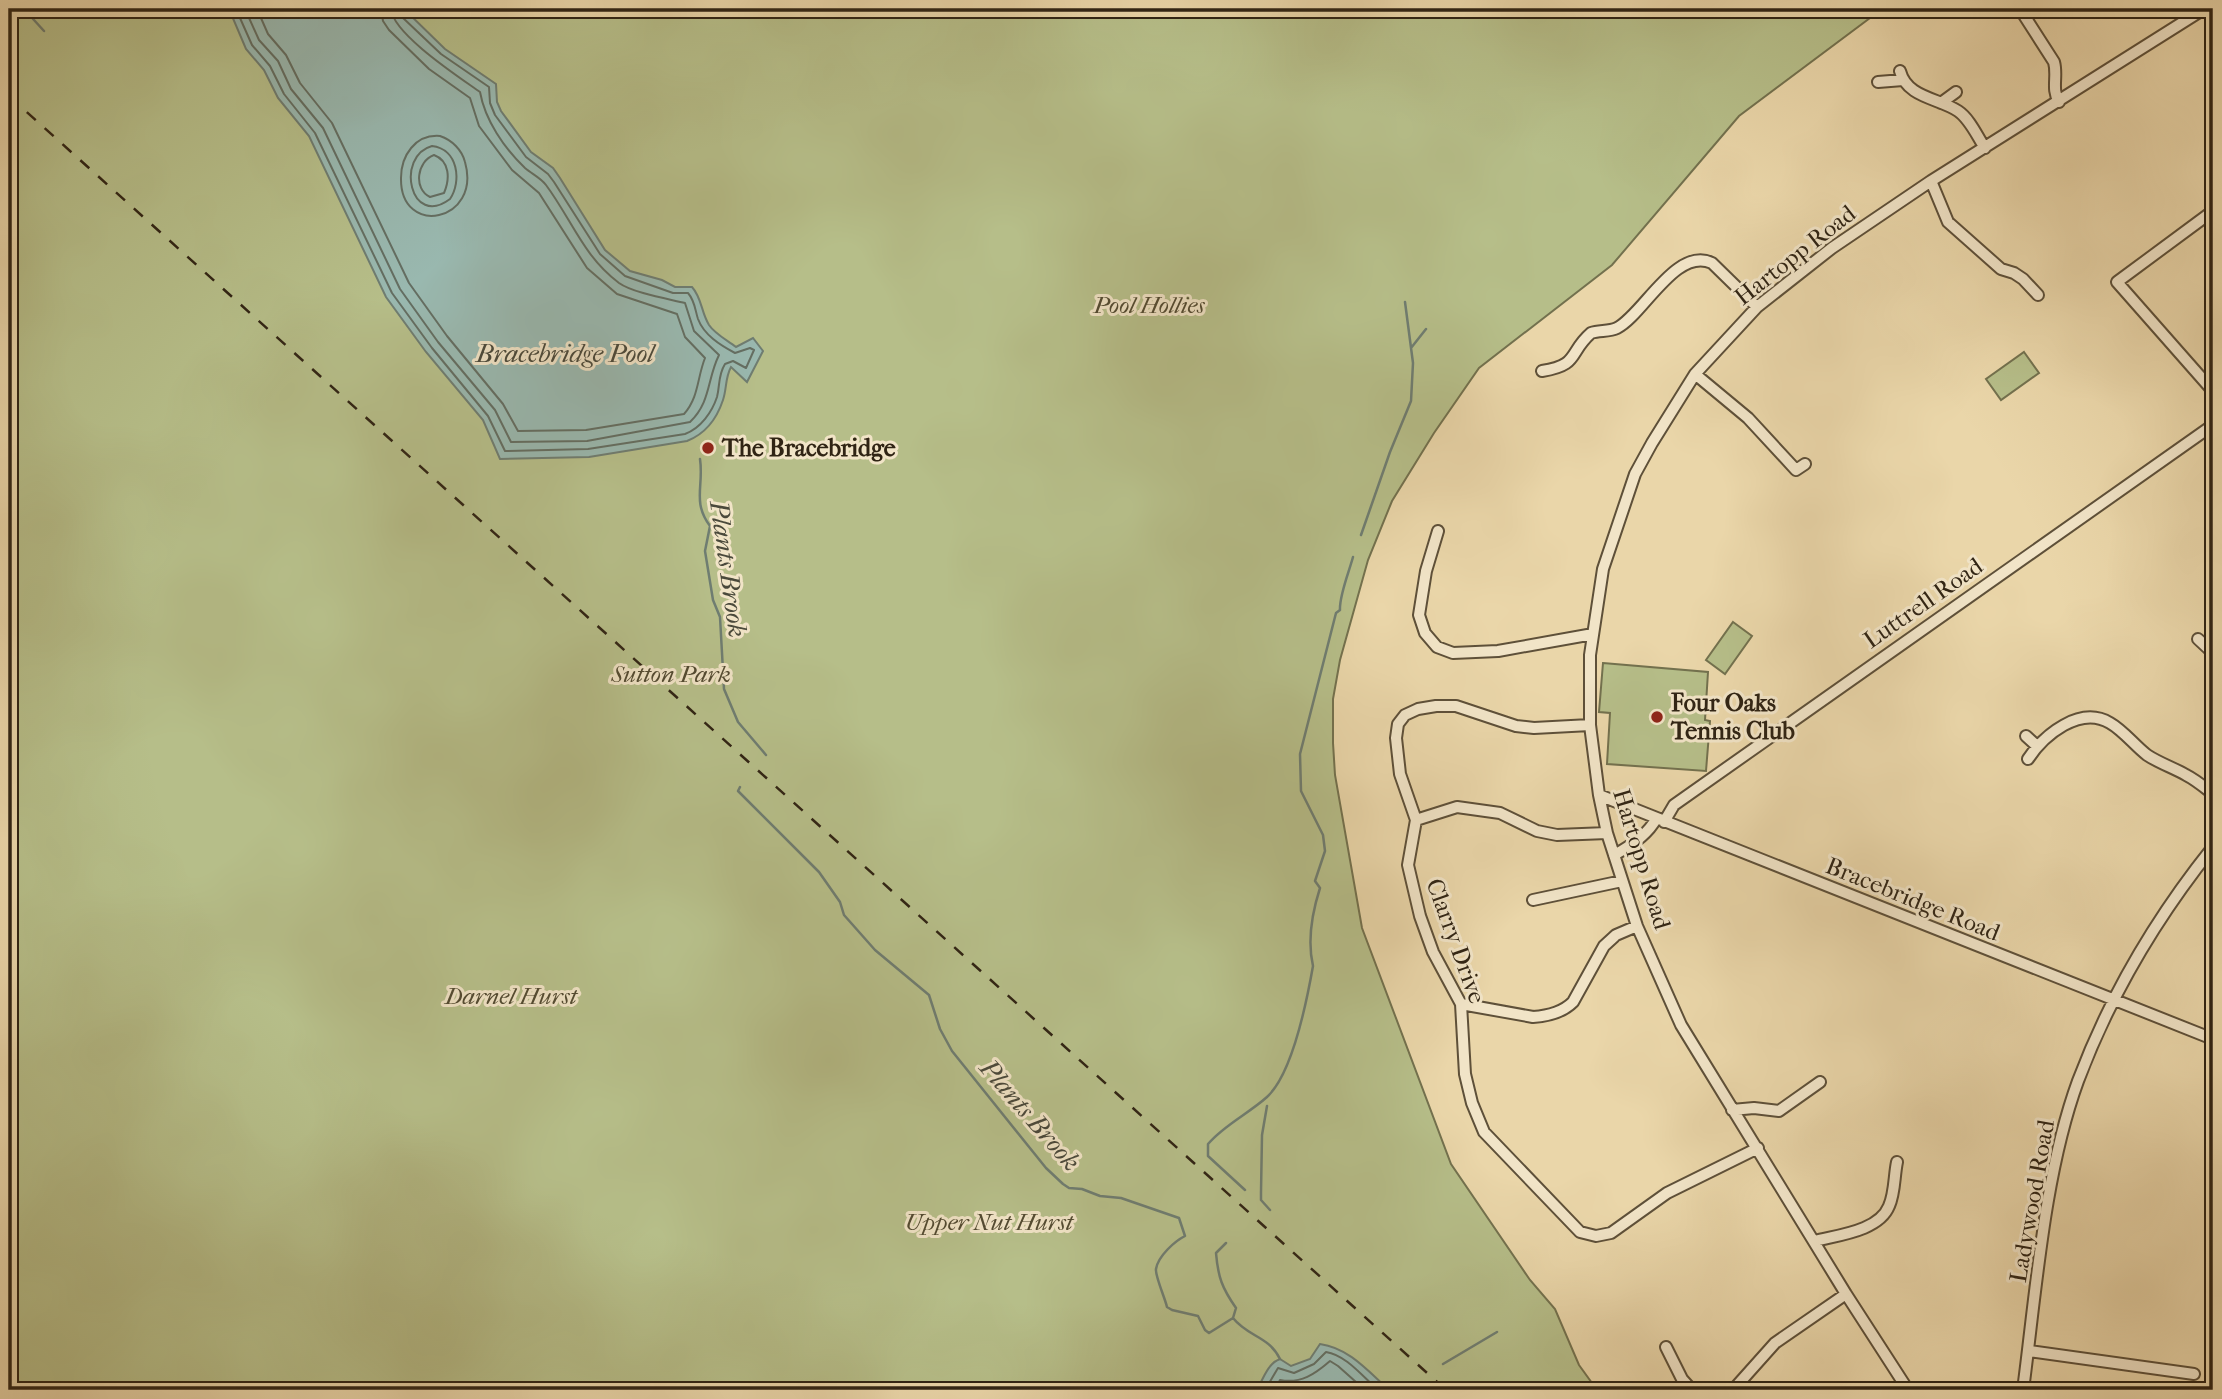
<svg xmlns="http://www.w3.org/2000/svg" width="2222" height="1399" font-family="'IM FELL French Canon',serif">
<rect width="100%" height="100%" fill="#ead6a9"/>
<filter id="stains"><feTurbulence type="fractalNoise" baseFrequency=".00286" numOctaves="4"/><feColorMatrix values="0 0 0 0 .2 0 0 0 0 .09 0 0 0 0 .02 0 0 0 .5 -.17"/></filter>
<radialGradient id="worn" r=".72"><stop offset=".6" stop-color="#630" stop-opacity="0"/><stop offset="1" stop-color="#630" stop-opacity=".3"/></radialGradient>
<path fill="#b6be89" stroke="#73714e" stroke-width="2" d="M9,9h1873l-143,107 -127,149 -133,103 -45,65 -42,68 -24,59 -28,100 -7,39v44l2,32 27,153 89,236 79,116 25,29 24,56 18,25h-1588z
M2024,352l15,21 -38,27 -15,-21z
M1733,622l19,14 -27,38 -19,-14z
M1603,663l105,9 -3,48 5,1 -4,50 -99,-7 3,-51 -11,-1z"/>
<path fill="#99b8af" stroke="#6f7d71" stroke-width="2" d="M229,9h175l41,40 51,35 1,18 4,9 30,41 22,16 7,10 45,72 25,21 32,9 13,7h17c10,11 9,25 17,38 6,9 18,15 27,22l17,-9 10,13 -16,31 -16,-15c-6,11 -4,21 -8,33 -6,18 -18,34 -36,41l-98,16 -89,2 -17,-39 -57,-68 -40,-55 -77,-161 -31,-38 -14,-28 -18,-21z
M1320,1344c29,4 48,27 69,46h-132c6,-11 11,-27 23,-31l11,7 19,-7z"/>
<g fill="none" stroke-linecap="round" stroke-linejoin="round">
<path stroke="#646e62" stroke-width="2" d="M236,9l16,36 18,21 14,28 31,39 77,160 40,55 56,68 17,35 83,-2 97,-15c16,-6 27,-22 32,-37 3,-12 1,-22 8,-33l8,-3 13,7 8,-18 -4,-2 -15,5c-15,-8 -31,-18 -37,-34 -3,-9 -3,-18 -10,-26h-15l-48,-17 -25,-22 -46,-72 -6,-8 -22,-17 -31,-42 -5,-12 -1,-16 -48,-33 -39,-37 -2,-8
M245,9l14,31 19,21 13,28 32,39 77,161 38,53 57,68 16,32 76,-1 103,-19c21,-20 17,-43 29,-67l-25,-24 -9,-28c-16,-4 -52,-10 -66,-20 -36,-27 -47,-63 -73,-98 -5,-7 -14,-11 -21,-17 -21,-20 -40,-48 -45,-76 -21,-15 -87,-58 -89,-83
M257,9l11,25 18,21 14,28 32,40 77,160 38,53 56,68 15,27 68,-1 98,-16c15,-17 13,-36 21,-56l-20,-21 -8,-23 -60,-20 -30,-26 -48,-75 -27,-23 -33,-44 -9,-28 -41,-29 -40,-39 -6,-9 -2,-12
M440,136c12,4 22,14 25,26 17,60 -65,76 -64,16 0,-22 14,-44 39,-42z
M432,146c26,3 30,35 18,53 -40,30 -55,-43 -18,-53z
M434,155c16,6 16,24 10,38l-14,4c-17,-8 -13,-36 4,-42z
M1265,1390l13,-22 16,5 20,-9 12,-12c20,3 37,25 52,38
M1275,1390l5,-10c21,4 35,-6 50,-19l8,5 27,24"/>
<path stroke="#6f7d71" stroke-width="2.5" d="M24,9l20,22
M1411,348l15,-19
M700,459c4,27 -8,43 10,67l-5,25 8,49 7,17 4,72 14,33 28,33
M1361,535l29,-83 21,-51 2,-38 -8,-61
M740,787l-2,4 81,81 21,30 4,13 31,35 54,45 11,34 12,22 94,117 17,16 6,4 13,1 18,7 21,2 58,20 6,18c-10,5 -27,20 -29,33 -1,7 9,29 11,38l5,3 26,6 7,14 4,3 24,-15c15,19 36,18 47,41
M1267,1106l-5,29 -1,57v8l9,10
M1245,1190l-37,-34v-12c16,-19 40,-30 59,-47 25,-23 40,-97 46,-131 -6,-26 -1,-53 7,-78l-5,-7 10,-30 -2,-16 -22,-44 -1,-37 36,-141 4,-3c-1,-14 9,-38 13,-53
M1226,1243l-10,10c2,24 6,35 20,55l-3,10
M1443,1364l54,-32"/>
<g stroke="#5e5039" stroke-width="14">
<path id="minor" d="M2020,9l34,53c4,14 -3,27 5,40
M1900,71c7,27 39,27 58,40 12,8 19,25 27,37
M1878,82l25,-2
M1941,103l15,-11
M1931,181l17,41 53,47 13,4 9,6 15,16
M2213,211l-96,71 96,109
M1542,371c38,-6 26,-18 49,-38 8,-3 18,-1 26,-5 26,-13 59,-82 95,-65l45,44
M1695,374l53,44 48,52 9,-6
M1438,531l-12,40 -7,44 6,18 12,14 16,6 45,-2 95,-17
M2198,639l15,14
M1590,725l-56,3 -18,-2 -60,-20h-20l-18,3 -13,6 -7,9 -2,14 4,36 16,46 -8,45 12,51 13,36 28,52 4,70 7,29 12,29 96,100 16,4 15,-3 56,-40 91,-45
M2026,736l11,10
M2028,759c16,-24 52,-54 82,-36 14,8 24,22 37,32 12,8 27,13 39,20 10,5 18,12 27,19
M1599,795l614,244
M1416,820l41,-13 43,6 37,18 20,4 50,-2
M1664,822l10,-17 539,-380
M1614,855c15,-8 34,-21 42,-36
M1533,900l89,-19
M1461,1004l72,13c15,-1 29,-4 40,-15l31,-56 12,-11 21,-9
M1732,1110l22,-2 25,3 41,-29
M1815,1241c23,-6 64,-10 74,-35 6,-13 5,-30 8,-44
M1666,1347l16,32 10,11
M2029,1351l165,23
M1733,1390l42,-47 71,-49
M1908,1390l-62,-96 -165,-269 -44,-99 -30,-93 -8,-38 -9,-70v-70l13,-86 32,-95 17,-31 43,-69 62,-67 75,-59 99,-67 273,-172
M2023,1390c13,-98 21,-216 55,-309 32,-85 78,-163 135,-234"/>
</g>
<use href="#minor" stroke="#f1e4c7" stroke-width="10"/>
<path stroke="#302414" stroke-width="2.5" stroke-dasharray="12 12" stroke-linecap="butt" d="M9,96l1437,1294"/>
</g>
<g fill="#8f2418" stroke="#f1e4c7" stroke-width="2.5">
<circle cx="708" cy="448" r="7"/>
<circle cx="1657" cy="717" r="7"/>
</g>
<g text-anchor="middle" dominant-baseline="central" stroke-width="6" stroke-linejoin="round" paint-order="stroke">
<g font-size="24" fill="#302414" stroke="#f1e4c7">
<text transform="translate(1795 255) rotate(-38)">Hartopp Road</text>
<text transform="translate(1923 603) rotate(-35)">Luttrell Road</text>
<text transform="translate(1642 859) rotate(73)">Hartopp Road</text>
<text transform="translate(1913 899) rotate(22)">Bracebridge Road</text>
<text transform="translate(1456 941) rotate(70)">Clarry Drive</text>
<text transform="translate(2032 1201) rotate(-80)">Ladywood Road</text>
</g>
<g font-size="24" font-style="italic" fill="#524a31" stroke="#f1e4c7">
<text x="1149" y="305">Pool Hollies</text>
<text x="671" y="674">Sutton Park</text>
<text x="511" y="996">Darnel Hurst</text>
<text x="989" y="1222">Upper Nut Hurst</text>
</g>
<g font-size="24" font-weight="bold" fill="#302414" stroke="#f1e4c7" text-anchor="start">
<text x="722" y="448">The Bracebridge</text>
<text x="1671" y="703">Four Oaks<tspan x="1671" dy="28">Tennis Club</tspan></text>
</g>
<g font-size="26" font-style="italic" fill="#4a493b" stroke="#f1e4c7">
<text x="565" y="353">Bracebridge Pool</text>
<text transform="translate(728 569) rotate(82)">Plants Brook</text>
<text transform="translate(1030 1115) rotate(49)">Plants Brook</text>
</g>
</g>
<rect width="2222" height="1399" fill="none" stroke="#ead6a9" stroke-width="35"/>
<rect x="10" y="10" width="2201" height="1378" fill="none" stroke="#302414" stroke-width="3.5"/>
<rect x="18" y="18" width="2187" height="1364" fill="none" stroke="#302414" stroke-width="2"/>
<rect width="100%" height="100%" filter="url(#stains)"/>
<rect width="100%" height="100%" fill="url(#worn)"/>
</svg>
